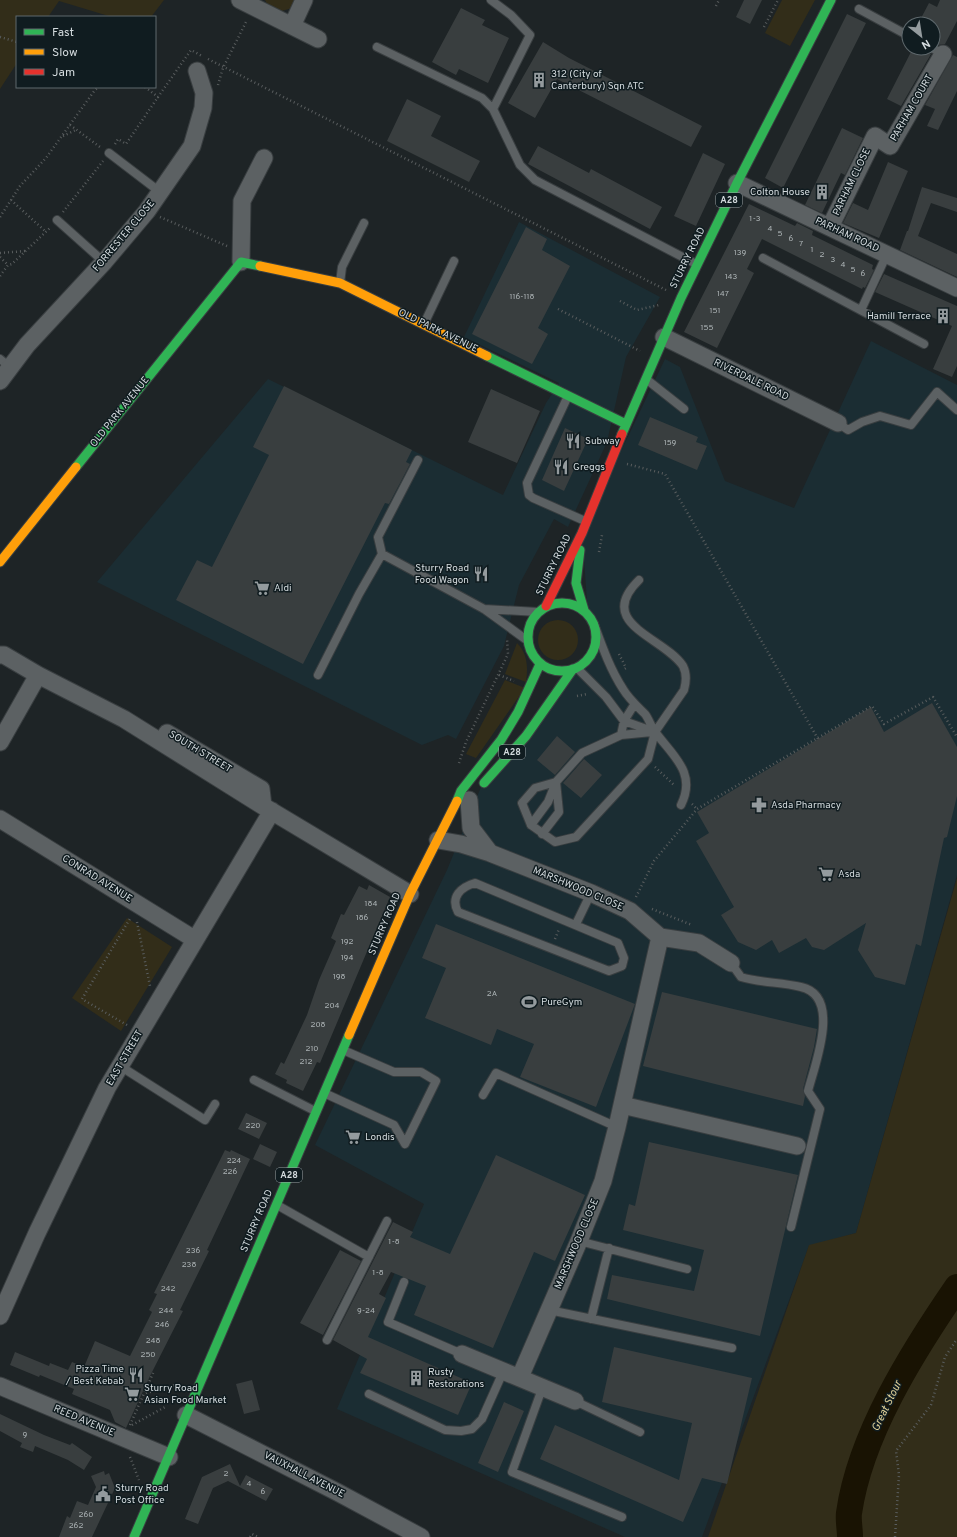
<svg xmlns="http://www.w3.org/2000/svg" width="957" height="1537" font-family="Overpass,sans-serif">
<rect width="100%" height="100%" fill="#1e2426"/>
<path fill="#1b2d33" d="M519,222l141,75 -34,60 -19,85 -39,85 -14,-8 -35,66 -15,61 -48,93 -8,-4 -26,10 -325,-163 171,-203 235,116 43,-92 13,-20 -95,-46z
M871,341l86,44v490l-101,358 -47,13 -107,291h-77l-288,-128 87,-205 -109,-59 132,-275 34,-83 96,-119 11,-8 6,-10 3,-11 -3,-15 -6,-10 -6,-81 83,-174 15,8 45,114 69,27z"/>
<path fill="#322d19" d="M0,0h164l-13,17h-39l-53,-16 -11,16h-31v46l-17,26z
M265,0h32l-6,8c-11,5 -20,4 -26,-8z
M782,0h33l-25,46 -25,-13z
M538 640a20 20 0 1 1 40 0a20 20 0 1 1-40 0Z
M517,643c11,11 11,25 9,39l-21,-8z
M505,680l20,8 -49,70 -10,-4z
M957,878v659h-249l101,-292 47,-12z
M127,918l45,29 -51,84 -49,-33z"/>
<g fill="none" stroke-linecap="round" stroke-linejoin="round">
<path stroke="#191303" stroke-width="26" d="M850,1537c0,-8 -2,-17 -1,-24 11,-78 64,-162 108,-226"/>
</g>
<path fill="#393e3f" d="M744,0h18l-12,24 -14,-7z
M940,0h17v21l-12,23 -7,1 -5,-2v-19h-15l11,-21 8,4z
M461,8l24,12 -3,5 27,13 -21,45 -29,-14 -3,6 -24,-13z
M847,14l19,9 -83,165 -18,-10z
M543,42l26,16 133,68 -11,21 -134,-68 -22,39 -27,-15z
M913,48h6l12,6 -30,52 -14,-7z
M953,55l4,2v34l-19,39 -11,-4 8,-17 -10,-4z
M407,99l34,17 -10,20 49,25 -11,21 -82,-41z
M842,128l21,10 -18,37 -4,-2 -19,40 -17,-8z
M538,146l51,27 2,-4 71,38 -12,22 -122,-65z
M703,153l22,11 -29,62 -22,-10z
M888,162l20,9 -29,67 -36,-15 10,-20 15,7z
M922,187l35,11v14l-26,-9 -13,33 39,18v23l-57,-27 7,-19h1z
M749,204l46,22 2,-3 16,8 -1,4 61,30 -1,4 2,1 -9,18 -2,-1 -1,2 -100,-50 -15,30 7,4 -37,75 -33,-16z
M526,227l21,12 -5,11 28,16 -32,62 10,6 -16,30 -60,-30z
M884,274l73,32v60l-5,11 -19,-8 19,-43 -77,-34z
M284,386l128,64 -6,12 4,2 -21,40 -4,-1 -82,161 -127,-64 21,-40 15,7 57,-112 -16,-8z
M491,389l49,22 -23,52 -49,-21z
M650,417l48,20 -2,5 11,4 -10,24 -59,-25z
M565,428l23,11 -24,52 -22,-11z
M932,703l25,44v49l-10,41 -3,1 -23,108 -5,-2 -11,41 -30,-8 -17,-27 8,-27 -42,27 -12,-3 -6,-9 -27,15 -7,-13 -16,10 -18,-8 -17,-27 13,-8 -38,-66 13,-8 -12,-21 174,-105 13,25z
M557,736l18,16 -20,23 -18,-15z
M584,759l18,16 -21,23 -18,-15z
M369,885l21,12 -70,166 -3,-1 -14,29 -17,-8 1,-3 -12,-6 6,-12 3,2 23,-49 12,-35 17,-39 -5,-3 10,-24 3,1 15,-29 8,4z
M436,924l199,80 -39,103 -76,-30 14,-33 -37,-15 -6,16 -66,-27 21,-50 -24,-10z
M662,992l155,37 -3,18 -11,42 2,7 -2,10 -160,-40z
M246,1113l21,10 -8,16 -21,-10z
M649,1142l149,33 -38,161 -153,-37 5,-24 82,16 10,-41 -81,-20 6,-26 6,2z
M260,1144l17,8 -7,15 -17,-8z
M225,1150l5,2 1,-2 19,9 -43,91 2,1 -29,59 3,1 -33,65 -24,52 -11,-6 -5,-12 -38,-16 2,-5 -34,-14 -1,2 -29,-12 5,-13 34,14 1,-3 18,7 4,-8 12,5 11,-26 35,15 22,-44 -3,-2 8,-16 -3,-1z
M496,1155l89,40 -30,66 -21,-9 -41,96 -79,-33 12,-29 -35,-14 -12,22 7,4 -18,39 104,46 -14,32 -98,-42 7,-14 -34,-19 60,-118 20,10 -3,5 40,17z
M340,1250l21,11 -38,74 -23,-12z
M614,1347l138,31 -25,106 -25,-6 -19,44 -143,-63 15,-34 124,55 13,-57 -90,-21z
M252,1380l8,30 -16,4 -8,-30z
M504,1402l20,9 -26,61 -20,-9z
M0,1414l44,21 26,10 2,-2 20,14 -8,13 -16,-10 -33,-14 -2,6 -13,-5 2,-4 -22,-12z
M230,1464l10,22 6,-11 27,14 -7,12 -38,-20 -15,7 -15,36 -13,-5 17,-42z
M104,1471l1,4 4,-2 6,15 -23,49h-33l8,-21 3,2 7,-17 11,4 8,-18 -5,-11z"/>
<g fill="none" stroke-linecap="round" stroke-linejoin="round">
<g stroke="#393e40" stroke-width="10">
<path id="lane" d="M491,0l20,15 19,20 -37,74
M859,9l50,27
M377,47l105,51 11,11 27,56 15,15 161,84
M932,48l11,6
M109,153l51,39
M57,220l47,42
M763,258l161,86
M340,283l2,-16 22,-44
M861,310l26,-56
M424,324l30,-63
M0,359l10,8
M646,379l38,30
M568,396l-41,87 2,12 4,3 52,23
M838,423l10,7 14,-8 18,-6 31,9 26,-33 20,18
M382,554l102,55 44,32
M484,609l54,3
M594,624c8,22 16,45 29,65 6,10 14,17 22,25 4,5 6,13 11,19 17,23 41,40 25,72
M577,668l29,29 18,24 31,11
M318,675l41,-81 23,-40 -4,-17 40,-77
M634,705l-10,16 -3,14 -39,18 -26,29 -8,20 -17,23 24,17 21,-5 72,-78 7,-27 29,-42c2,-7 3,-16 -1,-24 -19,-29 -89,-42 -44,-86
M621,735l31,-3
M531,825l-9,-22 13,-15 21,-6 3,30 -17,22
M475,883l143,60 6,15 -2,8 -13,5 -151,-59c-8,-15 3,-25 17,-29z
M576,924l15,-31
M731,963l10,14c20,6 40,5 60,10 41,9 14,77 7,104l12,18 -29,118
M120,1066l85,54 10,-16
M254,1080l61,31
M324,1093l70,32 11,19 31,-63 -15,-9h-27l-51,-22
M483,1095l13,-22 121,54
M277,1205l92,52
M579,1241l108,28
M404,1282l-16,40 74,32
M549,1310l183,38
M591,1319l18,-71
M327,1340l60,-119
M543,1386l-31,86 110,45
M369,1394l76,36 16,1 11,-2 10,-10 21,-47
M575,1401l65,31"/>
</g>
<g stroke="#393e40" stroke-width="19">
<path id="street" d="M240,0l78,39
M292,26l12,-26
M737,183l220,105
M830,227l45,-91 15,10 53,-92
M241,262l1,-61 22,-43
M664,337l174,86
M0,381l27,-36 77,-83 43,-51 45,-65 11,-38 1,-15 -7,-22
M0,655h4l34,20 86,44 139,87 147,88
M167,733l94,56 2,17
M0,742l38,-67
M469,800l2,28 19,25
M0,819l194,120
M438,840l23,4 29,9 101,40 39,18 30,26 39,6 32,20
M622,1105l175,41
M0,1316l37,-83 70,-145 165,-277
M462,1354l113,47
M520,1377l59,-136 24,-60 14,-54 43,-190
M0,1386l169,71
M186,1415l151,77 84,45"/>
</g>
<g stroke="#393e40" stroke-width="11">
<path id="fast" d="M487,356l139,68
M622,434l59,-136 56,-115 94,-183
M76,467l165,-205 19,4
M580,550l-4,33 8,27
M528 637a34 34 0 1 1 68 0a34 34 0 1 1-68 0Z
M484,783l42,-47 47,-67
M457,801l4,-10 40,-51 17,-28 22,-48
M134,1537l215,-502"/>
</g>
<g stroke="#393e40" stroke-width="11">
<path id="slow" d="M260,266l80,17 147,73
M0,562l76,-95
M349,1035l61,-141 47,-93"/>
</g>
<g stroke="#393e40" stroke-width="11">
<path id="jam" d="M546,606l36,-73 40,-99"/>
</g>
<path stroke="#595d5e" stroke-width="2.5" stroke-dasharray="1 3" stroke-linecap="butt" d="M716,6l3,-6
M764,27l14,-27
M0,37l17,5
M208,59l458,231
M218,85l5,-17 24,-48
M145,87l13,10 33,-47 11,6
M70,125l30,22
M63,136l13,-6
M115,144l3,-5 8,5 32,-47
M11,200l34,31
M63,212l40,-51
M0,217l20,-31 26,-28 49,-68 4,-3
M160,217l67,29
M0,253l25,-2
M0,257l8,8
M0,276l8,-11 4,-1 39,-37
M620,301l17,9 22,-5
M558,309l82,42
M627,464l38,10 153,265
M599,552l3,-17
M619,654l7,14 -3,2
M499,675l15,6
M577,696l10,-2
M459,763l7,-21 42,-88 -1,-15
M655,767l20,19
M692,804l5,5
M636,897l18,-36 43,-52 175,-103 12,18 49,-27 24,40
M652,909l40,16
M137,922l13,64
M555,939l4,-10
M127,1025l-45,-26 49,-82
M146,1393l29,-8
M130,1425l24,-54
M132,1425l35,-19
M130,1457l9,23
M250,1537l2,-3 6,3
M895,1537l4,-62 -3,-24 35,-46 14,-48 12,-18"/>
<use href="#lane" stroke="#5c6163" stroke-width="8"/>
<use href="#street" stroke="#5c6163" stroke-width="17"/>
<use href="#fast" stroke="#30b455" stroke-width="9"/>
<use href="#slow" stroke="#ff9f0a" stroke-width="9"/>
<use href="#jam" stroke="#e5322d" stroke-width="9"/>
</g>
<defs>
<g id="building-bare" transform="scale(1.2)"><path d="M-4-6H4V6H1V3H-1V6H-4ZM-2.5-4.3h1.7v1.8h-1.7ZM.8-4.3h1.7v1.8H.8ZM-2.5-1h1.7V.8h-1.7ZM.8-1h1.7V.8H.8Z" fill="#949b9e" stroke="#101c20" stroke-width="2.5" paint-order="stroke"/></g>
<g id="restaurant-bare" transform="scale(1.2)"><path d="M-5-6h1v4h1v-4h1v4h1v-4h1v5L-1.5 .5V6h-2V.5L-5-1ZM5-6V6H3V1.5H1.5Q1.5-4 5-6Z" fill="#949b9e" stroke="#101c20" stroke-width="2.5" paint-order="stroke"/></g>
<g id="supermarket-bare" transform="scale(1.2)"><path d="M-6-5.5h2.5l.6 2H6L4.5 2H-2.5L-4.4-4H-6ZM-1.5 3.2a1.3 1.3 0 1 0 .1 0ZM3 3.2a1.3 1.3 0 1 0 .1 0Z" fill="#949b9e" stroke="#101c20" stroke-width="2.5" paint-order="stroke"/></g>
<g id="pharmacy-bare" transform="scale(1.2)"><path d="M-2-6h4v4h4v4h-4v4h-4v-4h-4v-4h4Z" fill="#949b9e" stroke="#101c20" stroke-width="2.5" paint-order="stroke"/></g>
<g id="stadium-bare" transform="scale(1.2)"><path d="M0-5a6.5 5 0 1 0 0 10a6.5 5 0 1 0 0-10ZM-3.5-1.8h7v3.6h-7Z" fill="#949b9e" stroke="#101c20" stroke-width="2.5" paint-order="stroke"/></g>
<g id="civic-bare" transform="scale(1.2)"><path d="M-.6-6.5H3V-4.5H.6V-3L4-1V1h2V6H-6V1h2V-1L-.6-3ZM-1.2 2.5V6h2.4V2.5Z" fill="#949b9e" stroke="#101c20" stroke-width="2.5" paint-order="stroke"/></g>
</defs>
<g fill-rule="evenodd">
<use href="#building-bare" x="539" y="80"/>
<use href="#building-bare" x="822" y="192"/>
<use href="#building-bare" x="943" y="316"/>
<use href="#restaurant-bare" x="573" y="441"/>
<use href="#restaurant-bare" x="561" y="467"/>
<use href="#restaurant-bare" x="481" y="574"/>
<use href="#supermarket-bare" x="262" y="588"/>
<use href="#pharmacy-bare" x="759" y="805"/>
<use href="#supermarket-bare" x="826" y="874"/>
<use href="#stadium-bare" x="529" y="1002"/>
<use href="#supermarket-bare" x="353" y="1137"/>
<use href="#restaurant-bare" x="136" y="1375"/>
<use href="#building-bare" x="416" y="1378"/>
<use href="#supermarket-bare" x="132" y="1394"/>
<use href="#civic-bare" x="103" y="1494"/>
</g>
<g text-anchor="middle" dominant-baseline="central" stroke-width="3" stroke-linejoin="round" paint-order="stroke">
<g font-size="8" fill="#adb4b6">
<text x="755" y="219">1-3</text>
<text x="770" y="229">4</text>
<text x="780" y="234">5</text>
<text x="791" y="239">6</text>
<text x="801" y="244">7</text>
<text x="812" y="250">1</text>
<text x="740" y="253">139</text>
<text x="822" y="255">2</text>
<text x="833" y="260">3</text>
<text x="843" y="265">4</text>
<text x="853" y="270">5</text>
<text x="863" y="274">6</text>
<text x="731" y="277">143</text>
<text x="723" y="294">147</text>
<text x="522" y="297">116-118</text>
<text x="715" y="311">151</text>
<text x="707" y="328">155</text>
<text x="670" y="443">159</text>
<text x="371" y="904">184</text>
<text x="362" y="918">186</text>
<text x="347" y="942">192</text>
<text x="347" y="958">194</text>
<text x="339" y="977">198</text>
<text x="492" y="994">2A</text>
<text x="332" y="1006">204</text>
<text x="318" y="1025">208</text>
<text x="312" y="1049">210</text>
<text x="306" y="1062">212</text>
<text x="253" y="1126">220</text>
<text x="234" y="1161">224</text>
<text x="230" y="1172">226</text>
<text x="394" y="1242">1-8</text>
<text x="193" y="1251">236</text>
<text x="189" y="1265">238</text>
<text x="378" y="1273">1-8</text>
<text x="168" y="1289">242</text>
<text x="166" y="1311">244</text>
<text x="366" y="1311">9-24</text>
<text x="162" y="1325">246</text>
<text x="153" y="1341">248</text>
<text x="148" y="1355">250</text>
<text x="25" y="1435">9</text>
<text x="226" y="1474">2</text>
<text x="249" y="1484">4</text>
<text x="263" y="1492">6</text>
<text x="86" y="1515">260</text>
<text x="76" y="1526">262</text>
</g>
<g fill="#101c20" stroke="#99a2a5" stroke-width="1">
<rect x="716" y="193" width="26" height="14" rx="3"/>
<rect x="499" y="745" width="26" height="14" rx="3"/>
<rect x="276" y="1168" width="26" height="14" rx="3"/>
</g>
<g font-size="9" font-weight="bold" fill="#d4dbde">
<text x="729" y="200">A28</text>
<text x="512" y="752">A28</text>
<text x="289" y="1175">A28</text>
</g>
<g font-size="10" fill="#d4dbde" stroke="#101c20" text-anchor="start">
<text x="551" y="74">312 (City of<tspan x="551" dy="12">Canterbury) Sqn ATC</tspan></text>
<text x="810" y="192" text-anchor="end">Colton House</text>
<text x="931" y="316" text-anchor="end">Hamill Terrace</text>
<text x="585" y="441">Subway</text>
<text x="573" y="467">Greggs</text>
<text x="469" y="568" text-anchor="end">Sturry Road<tspan x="469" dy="12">Food Wagon</tspan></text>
<text x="274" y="588">Aldi</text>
<text x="771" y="805">Asda Pharmacy</text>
<text x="838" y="874">Asda</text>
<text x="541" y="1002">PureGym</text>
<text x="365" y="1137">Londis</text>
<text x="124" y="1369" text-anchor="end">Pizza Time<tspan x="124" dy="12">/ Best Kebab</tspan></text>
<text x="428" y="1372">Rusty<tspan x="428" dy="12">Restorations</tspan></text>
<text x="144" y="1388">Sturry Road<tspan x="144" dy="12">Asian Food Market</tspan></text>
<text x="115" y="1488">Sturry Road<tspan x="115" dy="12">Post Office</tspan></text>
</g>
<g font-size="10" fill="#d4dbde" stroke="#101c20">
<text transform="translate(912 108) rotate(-60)">PARHAM COURT</text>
<text transform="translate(852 182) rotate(-64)">PARHAM CLOSE</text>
<text transform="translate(847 235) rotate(25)">PARHAM ROAD</text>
<text transform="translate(124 236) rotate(-50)">FORRESTER CLOSE</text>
<text transform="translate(688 258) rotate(-64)">STURRY ROAD</text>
<text transform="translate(438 331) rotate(26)">OLD PARK AVENUE</text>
<text transform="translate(751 380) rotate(26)">RIVERDALE ROAD</text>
<text transform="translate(120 412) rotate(-51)">OLD PARK AVENUE</text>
<text transform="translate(554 565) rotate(-64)">STURRY ROAD</text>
<text transform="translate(200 752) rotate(31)">SOUTH STREET</text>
<text transform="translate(97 879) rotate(32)">CONRAD AVENUE</text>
<text transform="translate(578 889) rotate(23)">MARSHWOOD CLOSE</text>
<text transform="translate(385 924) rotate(-67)">STURRY ROAD</text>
<text transform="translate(125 1058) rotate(-60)">EAST STREET</text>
<text transform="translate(257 1221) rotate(-67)">STURRY ROAD</text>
<text transform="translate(577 1244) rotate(-67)">MARSHWOOD CLOSE</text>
<text transform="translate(84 1421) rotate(23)">REED AVENUE</text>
<text transform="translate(304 1475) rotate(27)">VAUXHALL AVENUE</text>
</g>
<g font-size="11" font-style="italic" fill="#e0d198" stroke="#101c20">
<text transform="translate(887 1406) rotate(-64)">Great Stour</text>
</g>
</g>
<rect x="16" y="16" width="140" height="72" fill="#101c20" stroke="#5e686c"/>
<rect x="24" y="29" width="20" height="6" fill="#30b455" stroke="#5e686c"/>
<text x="52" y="36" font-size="12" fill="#d4dbde">Fast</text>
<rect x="24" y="49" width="20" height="6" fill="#ff9f0a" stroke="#5e686c"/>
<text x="52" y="56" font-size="12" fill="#d4dbde">Slow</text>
<rect x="24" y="69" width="20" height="6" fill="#e5322d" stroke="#5e686c"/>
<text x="52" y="76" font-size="12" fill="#d4dbde">Jam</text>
<g transform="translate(921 36) rotate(150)"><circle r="19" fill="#101c20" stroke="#5e686c"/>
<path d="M0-3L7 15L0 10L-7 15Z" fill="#949b9e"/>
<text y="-6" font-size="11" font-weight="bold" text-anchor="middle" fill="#d4dbde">N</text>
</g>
</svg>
